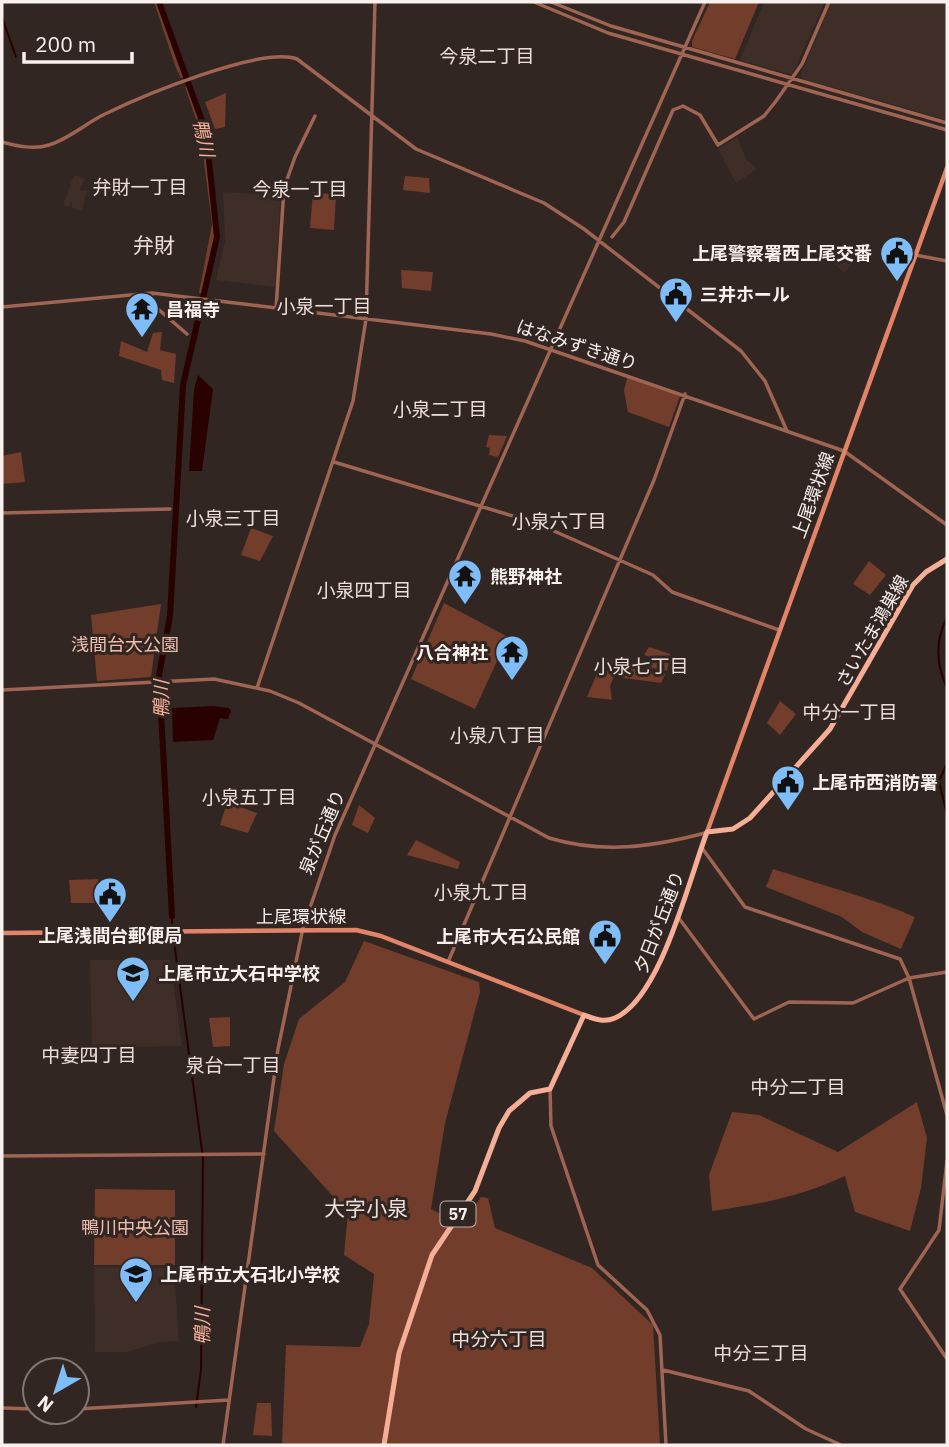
<svg xmlns="http://www.w3.org/2000/svg" width="949" height="1447" font-family="'IBM Plex Sans','Noto Sans JP',sans-serif">
<rect width="100%" height="100%" fill="#322622"/>
<path fill="#3f2d27" d="M764,2h61l-33,73 -52,-15z
M831,2h116v118l-144,-41 -2,-5z
M737,137l9,22 11,10 -21,14 -18,-34z
M74,175l11,4 -6,11 12,1 -5,2 -4,18 -10,-3v-7l-3,6 -6,-2z
M258,180l23,10 -6,97 -59,-7 9,-39 -2,-49 35,2z
M850,242l8,4 2,6 -15,21 -11,-9z
M90,960h80l12,86 -90,2z
M94,1267l80,1 5,73 -19,1 -33,10h-32z"/>
<path fill="#733d2b" d="M154,2h4l28,76h-5l-5,-10z
M710,2h49l-24,57 -43,-12v-6z
M189,86l16,45 10,93v13l-13,56h-3l13,-69 -12,-93 -15,-44z
M226,93l-1,34 -10,2 -10,-27z
M405,176l24,2 1,15 -27,-3z
M313,192l23,3 -2,35 -24,-2z
M401,270l32,2 -2,19 -29,-3z
M162,332l-2,18 16,4 -2,29 -12,-3 -1,-10 -42,-14 2,-15 26,11 6,-19z
M627,378l53,18 -11,31 -41,-15 -4,-22z
M489,435l18,1 -9,21 -9,-2 1,-7 -4,-1z
M21,452l4,30 -23,2v-28z
M251,528l22,8 -13,25 -19,-6z
M869,561l17,14 -16,20 -17,-11z
M444,603l64,34 -33,72 -64,-30z
M161,604l-10,73 -54,4 -6,-66z
M649,647l21,7 -3,17 -18,-4 1,-10 -6,-2z
M604,657l15,7 -9,22 2,14 -25,-3z
M623,665l42,9 -4,9 -44,-6z
M780,701l16,13 -16,21 -13,-12z
M227,802l30,11 -9,20 -28,-8z
M359,805l16,13 -7,15 -16,-8z
M416,840l44,22 -2,7 -51,-14z
M773,869c48,16 96,28 142,48l-14,32 -39,-17 -20,-15 -76,-30z
M98,879l2,24h-29l-2,-23z
M364,941l115,41 1,10 -35,131 -14,86 31,16 19,-28 7,1 7,30 97,40 61,57 7,120h-378l4,-100 74,2 9,-23 5,-50 -30,-19 4,-42 -74,-82 10,-67 15,-45 46,-37z
M230,1017v29l-17,1 -4,-29z
M917,1102l10,36 -6,50 -11,43 -55,-19 -10,-36c-46,21 -83,28 -133,35l-3,-36 23,-63 27,3 79,37z
M95,1189l80,1v75h-81z
M257,1403h14l1,33 -19,-1z"/>
<path fill="#290100" d="M198,375l15,14 -11,82h-13l5,-81z
M212,706l17,2 2,3 -3,8 -8,-1 -7,22 -40,2 -1,-34z"/>
<g fill="none" stroke-linecap="round" stroke-linejoin="round">
<path stroke="#290100" stroke-width="2" d="M2,17l14,40
M947,618c-12,22 -11,47 0,70
M947,763l-8,18 8,34
M172,916v13
M947,929v11
M173,934l30,224 -2,212 -5,37"/>
<path stroke="#290100" stroke-width="6" d="M159,2l47,130 11,105 -34,148 -13,231 -11,59 13,241"/>
<path stroke="#9f6452" stroke-width="3.5" d="M534,2l74,31 339,97
M551,2l60,24 336,97
M2,142c15,4 32,8 47,3 20,-6 37,-22 56,-31 37,-18 156,-68 192,-55l119,90 128,54 40,26 157,122 24,30 22,50
M612,237l12,-15 49,-112 10,-4 17,9 18,30 46,-29 12,-15 26,-37 27,-62
M915,255l32,6
M152,294l-1,9 36,31
M2,307l150,-14 339,41 34,7 319,110 103,74
M276,309l8,-121 11,-31 20,-41
M334,462l202,61 117,52 19,17 107,38
M2,513l168,-4
M257,688l96,-287 13,-82 9,-317
M2,690l212,-11 56,12 29,12 250,135c54,16 103,9 156,-5
M702,848l43,59 155,52 9,19 38,137
M678,917l76,102 35,-17 64,1 56,-25 38,-6
M448,962l206,-482 31,-86
M550,1089l1,37 47,139 49,45 13,25 6,110
M2,1156l262,-2
M947,1161l-8,69 -39,59 47,70
M663,1370l86,21 57,38 35,16
M2,1408l33,1
M77,1409l152,-9
M223,1445l55,-396 25,-121 32,-93 370,-833"/>
<path stroke="#e28467" stroke-width="4.5" d="M707,832l240,-664
M2,933l354,-3 25,6 203,79"/>
<path stroke="#f7ae97" stroke-width="5" d="M384,1445l15,-92 33,-98 43,-64 24,-63 10,-17 21,-18 20,-4 34,-74c11,4 20,8 31,3 46,-20 74,-139 92,-186l26,-3 17,-11 80,-89 83,-144 13,-13 21,-13"/>
</g>
<defs>
<g id="civic-pin" transform="scale(1.75)"><path d="M0 17L-7.5 6A9.5 9.5 0 1 1 7.5 6Z" fill="#7fbdf9" stroke="#322622"/><path d="M-.6-6.5H3V-4.5H.6V-3L4-1V1h2V6H-6V1h2V-1L-.6-3ZM-1.2 2.5V6h2.4V2.5Z" fill="#111"/></g>
<g id="temple-pin" transform="scale(1.75)"><path d="M0 17L-7.5 6A9.5 9.5 0 1 1 7.5 6Z" fill="#7fbdf9" stroke="#322622"/><path d="M0-6L5-2H3V0L6.5 2.5H4V6H1.5V3h-3V6H-4V2.5H-6.5L-3 0V-2H-5Z" fill="#111"/></g>
<g id="school-pin" transform="scale(1.75)"><path d="M0 17L-7.5 6A9.5 9.5 0 1 1 7.5 6Z" fill="#7fbdf9" stroke="#322622"/><path d="M0-5L7-2L0 1L-7-2ZM-4 1L0 2.5L4 1V4Q0 6-4 4Z" fill="#111"/></g>
</defs>
<g fill-rule="evenodd">
<use href="#civic-pin" x="897" y="253"/>
<use href="#civic-pin" x="676" y="294"/>
<use href="#temple-pin" x="142" y="309"/>
<use href="#temple-pin" x="465" y="576"/>
<use href="#temple-pin" x="512" y="652"/>
<use href="#civic-pin" x="788" y="782"/>
<use href="#civic-pin" x="110" y="894"/>
<use href="#civic-pin" x="605" y="936"/>
<use href="#school-pin" x="133" y="973"/>
<use href="#school-pin" x="136" y="1274"/>
</g>
<g text-anchor="middle" dominant-baseline="central" stroke-width="6" stroke-linejoin="round" paint-order="stroke">
<rect fill="#322622" stroke="#bdb3b0" stroke-width="2" x="440.5" y="1201.5" width="35" height="25" rx="5"/>
<g font-size="16" font-weight="bold" fill="#f8f0ed">
<text x="458" y="1214">57</text>
</g>
<g font-size="18" font-weight="bold" fill="#f8f0ed" stroke="#322622" text-anchor="start">
<text x="872" y="253" text-anchor="end">上尾警察署西上尾交番</text>
<text x="700" y="294">三井ホール</text>
<text x="166" y="309">昌福寺</text>
<text x="490" y="576">熊野神社</text>
<text x="488" y="652" text-anchor="end">八合神社</text>
<text x="812" y="782">上尾市西消防署</text>
<text x="110" y="935" text-anchor="middle">上尾浅間台郵便局</text>
<text x="580" y="936" text-anchor="end">上尾市大石公民館</text>
<text x="158" y="973">上尾市立大石中学校</text>
<text x="160" y="1274">上尾市立大石北小学校</text>
</g>
<g font-size="18" fill="#f8f0ed" stroke="#322622">
<text transform="translate(577 345) rotate(18)">はなみずき通り</text>
<text transform="translate(813 495) rotate(-70)">上尾環状線</text>
<text transform="translate(872 631) rotate(-60)">さいたま鴻巣線</text>
<text transform="translate(322 832) rotate(-67)">泉が丘通り</text>
<text x="301" y="916">上尾環状線</text>
<text transform="translate(659 922) rotate(-69)">夕日が丘通り</text>
</g>
<g font-size="18" fill="#efbeaf" stroke="#322622">
<text x="125" y="644">浅間台大公園</text>
<text x="135" y="1227">鴨川中央公園</text>
</g>
<g font-size="19" fill="#eeded9" stroke="#322622">
<text x="487" y="56">今泉二丁目</text>
<text x="140" y="187">弁財一丁目</text>
<text x="300" y="189">今泉一丁目</text>
<text x="324" y="306">小泉一丁目</text>
<text x="440" y="409">小泉二丁目</text>
<text x="233" y="518">小泉三丁目</text>
<text x="559" y="521">小泉六丁目</text>
<text x="364" y="590">小泉四丁目</text>
<text x="641" y="666">小泉七丁目</text>
<text x="850" y="712">中分一丁目</text>
<text x="497" y="735">小泉八丁目</text>
<text x="249" y="797">小泉五丁目</text>
<text x="481" y="892">小泉九丁目</text>
<text x="89" y="1055">中妻四丁目</text>
<text x="233" y="1065">泉台一丁目</text>
<text x="798" y="1087">中分二丁目</text>
<text x="499" y="1339">中分六丁目</text>
<text x="761" y="1353">中分三丁目</text>
</g>
<g font-size="19" font-style="italic" fill="#f9b19a" stroke="#322622">
<text transform="translate(204 138) rotate(78)">鴨川</text>
<text transform="translate(161 699) rotate(-90)">鴨川</text>
<text transform="translate(202 1326) rotate(-90)">鴨川</text>
</g>
<g font-size="21" fill="#eeded9" stroke="#322622">
<text x="154" y="245">弁財</text>
<text x="366" y="1208">大字小泉</text>
</g>
</g>
<rect width="949" height="1447" fill="none" stroke="#f8f0ed" stroke-width="7"/>
<g transform="translate(56 1391) rotate(219)"><circle r="33" fill="#322622" stroke="#817773" stroke-width="2"/>
<path d="M0-5L12 26L0 18L-12 26Z" fill="#7fbdf9"/>
<text y="-10" font-size="19" font-weight="bold" text-anchor="middle" fill="#f8f0ed">N</text>
</g>
<path d="M24 52v10h108v-10" fill="none" stroke="#f8f0ed" stroke-width="3.5"/>
<text x="35" y="52" font-size="21" fill="#f8f0ed" stroke="#322622" stroke-width="5" paint-order="stroke">200 m</text>
</svg>
